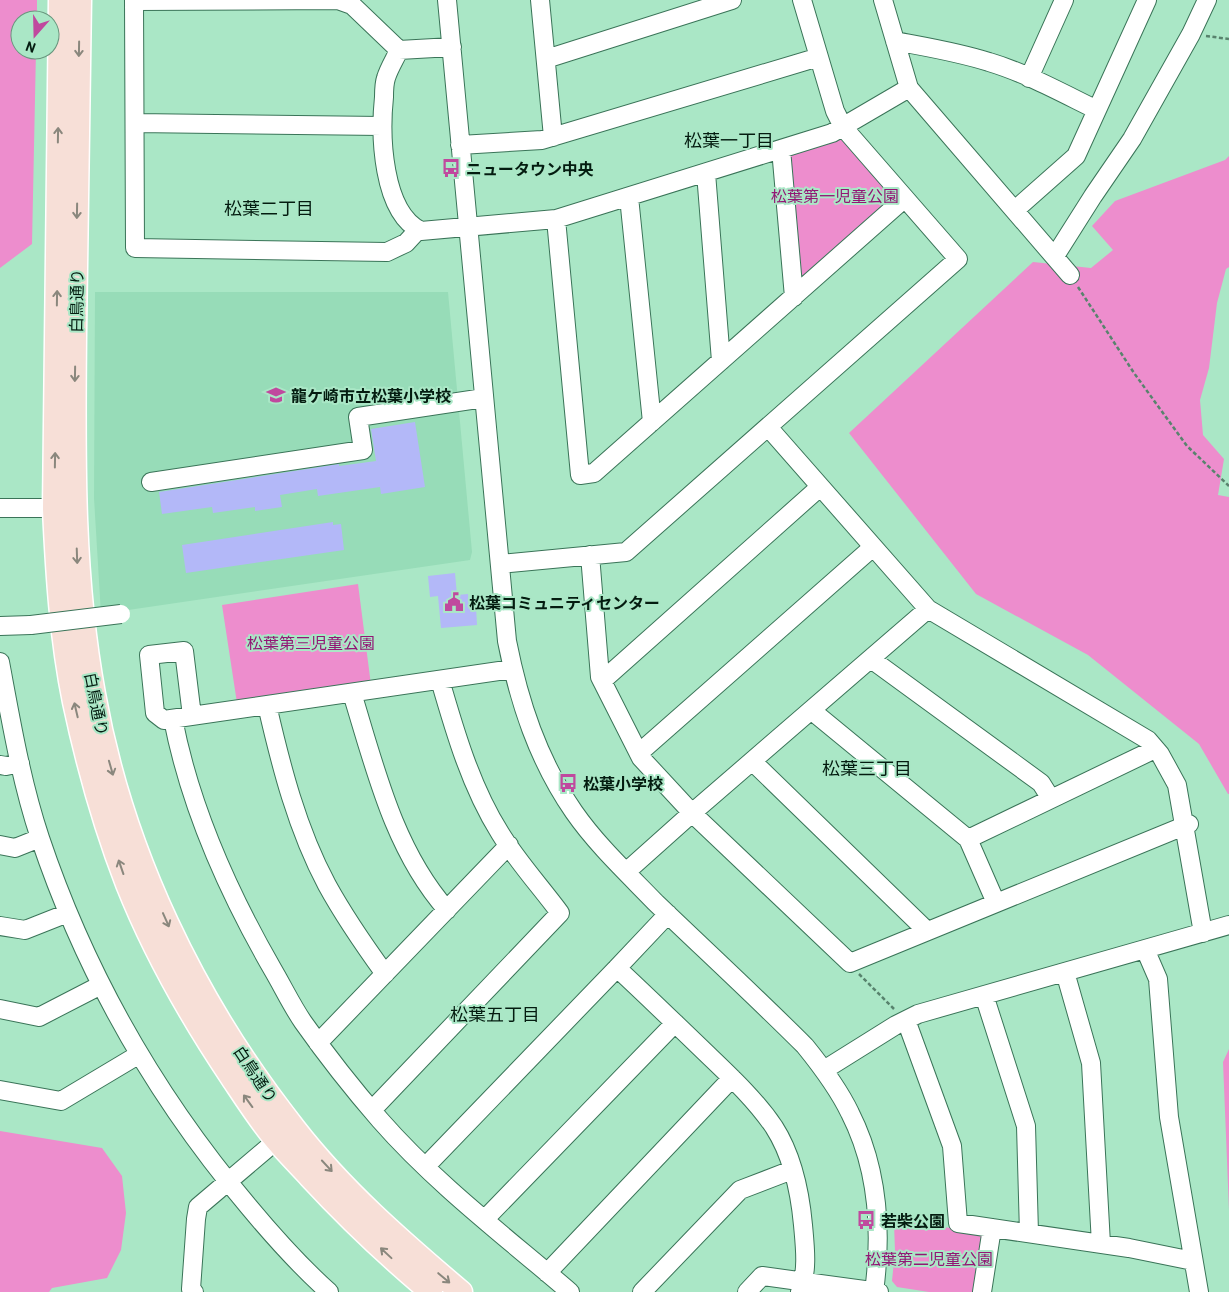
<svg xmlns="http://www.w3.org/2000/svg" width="1229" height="1292" font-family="Barlow,'Noto Sans JP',sans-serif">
<rect width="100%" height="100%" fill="#aae7c6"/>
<path fill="#97dcb8" d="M95,292h353l24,260 -2,8 -369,54 -7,-116z"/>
<path fill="#ed8dcd" d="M0,0h37v20h-17v30h16l-4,194 -32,24z
M840,137l4,2 50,56 -1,6 -89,79 -7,-2 -9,-118 3,-7z
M1229,156v111l-3,2 -9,34 -8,65 -9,32 3,35 21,24 -6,36 11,2v297h-1l-29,-50 -111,-89 -112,-61 -127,-161 184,-171 58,6 22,-18 -21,-24 23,-25 110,-41z
M358,584l13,101 -134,18 -15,-98z
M1229,1049v161l-6,-148z
M0,1131l102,17 20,28 4,37 -5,37 -14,28 -55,10 -3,4h-49z
M897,1221l84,11 4,7 -8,53h-48l-32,-5 -5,-6 3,-30 -1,-28z"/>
<path fill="#b3b8f8" d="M415,422l10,65 -44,7 -1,-7 -62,9 -1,-7 -37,6 2,12 -27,4v-4l-42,6 -1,-6 -50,7 -3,-22 180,-28v2l37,-5 -5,-32z
M333,522v3l8,-1 3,26 -158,23 -4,-28z
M455,573l2,22 11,-1 1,14 7,-1 1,18 -36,3 -3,-32 -8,1 -2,-21z"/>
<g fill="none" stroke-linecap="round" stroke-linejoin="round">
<g stroke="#3a7458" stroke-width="20">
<path id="minor" d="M134,0l1,248 252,4 19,-9 12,-13
M447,0l60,641c12,61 31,119 67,171 23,33 53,61 81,90 50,48 101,95 150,144 17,21 33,42 45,67 28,55 32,119 24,179
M540,0l13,137
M883,0l26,88 161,187
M134,1l204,-1 14,5 47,45 53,-3
M895,41c31,6 63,11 94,21 37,11 73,31 108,48
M399,50c-4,9 -10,18 -13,28 -2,6 -2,13 -2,19 -4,38 -2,115 37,134l135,-12 276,-86 77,-45
M546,59l186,-59
M1029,78l35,-78
M135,123l247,3
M460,145l82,-5 277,-83
M781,149l13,148
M706,173l15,188
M629,197l23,225
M1015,210l61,-54 71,-156
M556,219l24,256 14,-2 311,-275
M1055,256l38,-60 39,-57 59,-105 16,-34
M768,427l160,182 220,131 12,14 17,31 26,148
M151,482l212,-32 -5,-33 126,-19
M0,508h67
M590,555l10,122 41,81 51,55 158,150 339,-139
M500,564l126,-12 332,-293 -115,-132 -8,-16 -33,-111
M0,626l31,-1
M871,659l170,124 10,16
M0,662c11,59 21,119 40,176 46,137 116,259 209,369 25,30 51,59 80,85
M602,681l218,-194
M352,693c23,75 42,157 95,217
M267,705c14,61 30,124 60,180 17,31 37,60 58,89
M811,710l157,129 28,64
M192,716l-8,-65 -35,4 6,58 9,7 349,-51
M173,719c17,88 55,173 100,251 10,17 19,36 30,52 24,34 50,67 77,98 56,64 126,117 190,172
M639,753l234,-206
M752,761l175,170
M0,765l6,1 14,-3
M968,839l187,-90
M0,845l15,3 25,-10
M626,872l66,-59 236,-204
M0,926l25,4 43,-17
M1145,949l13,30 11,138 30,175
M617,968c30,28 59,56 88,84 24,23 50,47 69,75 18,28 26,65 29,98 2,22 5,45 -3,67
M1065,972l26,91 10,181
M984,995l42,131 3,107
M0,1009l39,8 62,-32
M906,1020l46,126 6,77 171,25 64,13
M318,1043l191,-198
M824,1070l72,-45 22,-11 311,-89
M0,1090l61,11 77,-46
M372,1110l188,-197c-20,-27 -43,-52 -60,-80 -29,-46 -45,-101 -60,-153
M426,1166l191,-198 51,-54
M485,1219l190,-196
M547,1273l185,-195
M194,1292l-3,-3 5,-70 2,-12 79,-67 10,-6
M642,1292l98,-102 52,-20
M747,1292l15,-16 117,16
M982,1292l10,-64"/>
</g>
<g stroke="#fff" stroke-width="25">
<path id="major" d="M60,0l-6,509c3,64 7,130 20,193 13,61 30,123 53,182 27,68 64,133 105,194 14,21 28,43 44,62 11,13 23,25 34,37 38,41 78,79 121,115
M80,0c-2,111 -3,222 -5,334 -1,120 -3,241 19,360 28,158 101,309 200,434 48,62 108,114 167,164"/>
</g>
<path stroke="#58836d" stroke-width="2.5" stroke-dasharray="4 2.5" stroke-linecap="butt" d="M1206,36l23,3
M1078,287l56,86 53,73 42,40
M859,974l35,35"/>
<use href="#minor" stroke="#fff" stroke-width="18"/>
<use href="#major" stroke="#f7dfd7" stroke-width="22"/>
<g stroke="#3a7458" stroke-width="20" stroke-linecap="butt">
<path id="minor-bridge" d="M31,625l90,-11"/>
</g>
<use href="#minor-bridge" stroke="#fff" stroke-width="18"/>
</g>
<defs><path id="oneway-shaft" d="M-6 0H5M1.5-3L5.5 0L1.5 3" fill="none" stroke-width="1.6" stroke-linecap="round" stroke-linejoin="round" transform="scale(1.25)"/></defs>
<g stroke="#8a877d">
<use href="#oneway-shaft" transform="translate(79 49) rotate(91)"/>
<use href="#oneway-shaft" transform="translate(58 135) rotate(-89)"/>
<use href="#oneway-shaft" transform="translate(77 211) rotate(91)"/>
<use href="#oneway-shaft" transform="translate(57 298) rotate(-89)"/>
<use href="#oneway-shaft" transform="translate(75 374) rotate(91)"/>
<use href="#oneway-shaft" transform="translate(55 460) rotate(-89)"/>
<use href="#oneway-shaft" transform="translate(77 556) rotate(88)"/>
<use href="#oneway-shaft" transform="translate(76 710) rotate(-103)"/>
<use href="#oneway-shaft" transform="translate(111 768) rotate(74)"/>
<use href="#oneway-shaft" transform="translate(121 867) rotate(-109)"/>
<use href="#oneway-shaft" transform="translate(166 920) rotate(66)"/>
<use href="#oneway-shaft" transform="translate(248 1101) rotate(-126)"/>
<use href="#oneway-shaft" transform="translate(327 1166) rotate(47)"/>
<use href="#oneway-shaft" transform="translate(386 1253) rotate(-137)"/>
<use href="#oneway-shaft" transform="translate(444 1278) rotate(40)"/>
</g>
<defs>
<g id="bus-bare" transform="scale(1.5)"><path d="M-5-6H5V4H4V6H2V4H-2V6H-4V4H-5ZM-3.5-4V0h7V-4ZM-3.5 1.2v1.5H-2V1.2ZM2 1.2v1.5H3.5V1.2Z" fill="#c0499e" stroke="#aae7c6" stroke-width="2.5" paint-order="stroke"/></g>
<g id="school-bare" transform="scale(1.5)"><path d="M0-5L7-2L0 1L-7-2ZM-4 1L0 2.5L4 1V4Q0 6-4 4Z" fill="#c0499e" stroke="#aae7c6" stroke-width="2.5" paint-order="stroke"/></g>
<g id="civic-bare" transform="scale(1.5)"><path d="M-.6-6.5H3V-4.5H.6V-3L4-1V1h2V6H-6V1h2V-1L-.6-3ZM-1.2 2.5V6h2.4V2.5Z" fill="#c0499e" stroke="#aae7c6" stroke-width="2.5" paint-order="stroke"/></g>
</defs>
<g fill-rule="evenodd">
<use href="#bus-bare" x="451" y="168"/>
<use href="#school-bare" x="276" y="395"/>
<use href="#civic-bare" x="454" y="602"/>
<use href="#bus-bare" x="568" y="783"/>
<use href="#bus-bare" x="866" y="1220"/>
</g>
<g text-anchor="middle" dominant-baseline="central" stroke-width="4" stroke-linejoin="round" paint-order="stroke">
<g font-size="16" font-weight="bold" fill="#041c10" stroke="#aae7c6" text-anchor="start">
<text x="466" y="168">ニュータウン中央</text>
<text x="291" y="395">龍ケ崎市立松葉小学校</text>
<text x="469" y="602">松葉コミュニティセンター</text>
<text x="583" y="783">松葉小学校</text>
<text x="881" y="1220">若柴公園</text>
</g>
<g font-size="16" fill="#921674" stroke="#aae7c6">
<text x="835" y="195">松葉第一児童公園</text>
<text x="311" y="642">松葉第三児童公園</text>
<text x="929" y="1258">松葉第二児童公園</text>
</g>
<g font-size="16" fill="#041c10" stroke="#aae7c6">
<text transform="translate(76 301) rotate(-89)">白鳥通り</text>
<text transform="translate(97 704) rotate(79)">白鳥通り</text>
<text transform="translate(256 1074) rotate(56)">白鳥通り</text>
</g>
<g font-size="18" fill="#041c10" stroke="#aae7c6">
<text x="729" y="140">松葉一丁目</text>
<text x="269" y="208">松葉二丁目</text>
<text x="867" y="768">松葉三丁目</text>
<text x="495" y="1014">松葉五丁目</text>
</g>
</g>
<g transform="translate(35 35) rotate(200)"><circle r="24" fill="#aae7c6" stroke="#68967d"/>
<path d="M0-4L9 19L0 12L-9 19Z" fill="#c0499e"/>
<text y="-8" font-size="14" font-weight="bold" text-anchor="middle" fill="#041c10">N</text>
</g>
</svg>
